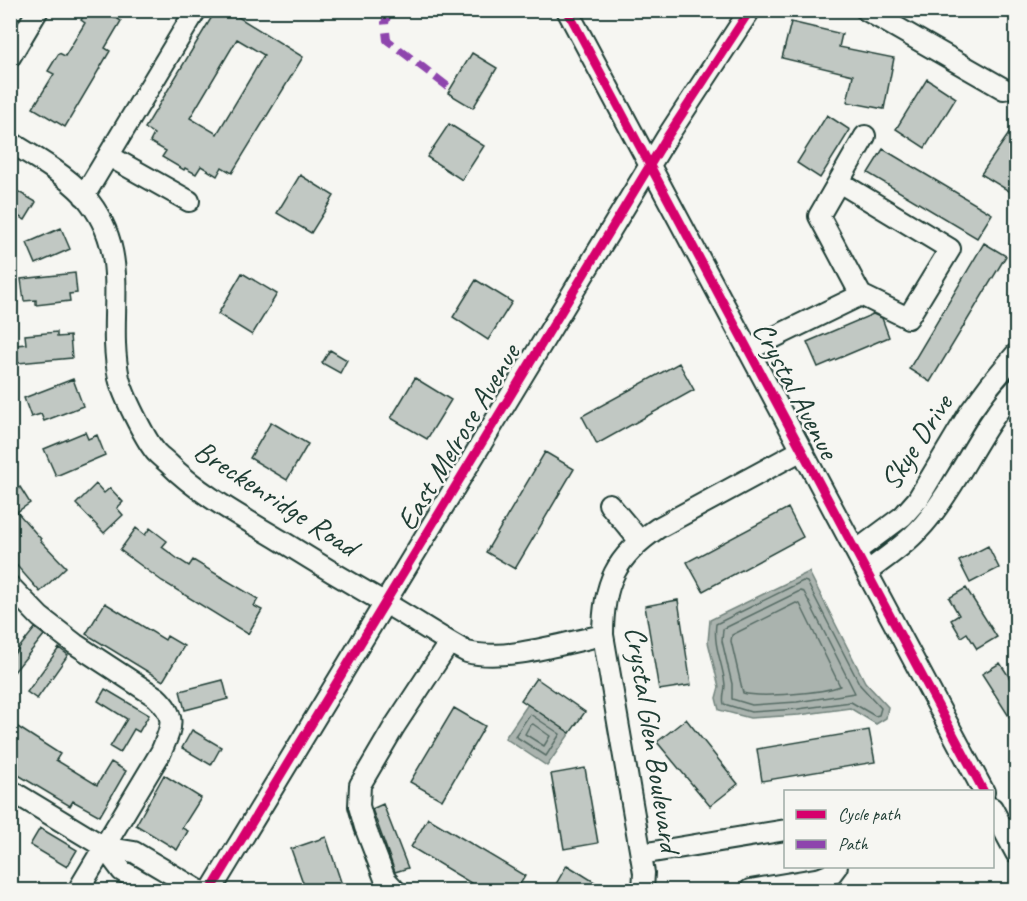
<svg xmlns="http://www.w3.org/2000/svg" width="1027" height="901" font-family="Caveat,sans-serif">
<rect width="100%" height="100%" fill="#f6f6f2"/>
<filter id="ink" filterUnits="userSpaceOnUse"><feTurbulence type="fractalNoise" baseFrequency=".0167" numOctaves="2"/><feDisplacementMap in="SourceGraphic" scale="12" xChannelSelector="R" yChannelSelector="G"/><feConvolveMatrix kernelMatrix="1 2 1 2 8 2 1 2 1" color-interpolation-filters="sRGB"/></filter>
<g filter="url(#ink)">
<path fill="#aab3ae" stroke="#72847d" stroke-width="1.5" d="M809,572l56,110 23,25 -2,11 -10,6 -26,-16 -51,7 -49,3 -31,-8 -3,-12 3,-11 -11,-45 2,-22z
M528,704l42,29 -23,33 -42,-28z"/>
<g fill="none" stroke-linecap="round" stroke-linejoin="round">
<path stroke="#576c65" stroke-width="1.5" d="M803,581l4,1 53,103 21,23 -2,7 -4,1 -24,-14 -53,7 -47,3 -27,-8c-2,-7 1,-12 1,-19 -2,-22 -12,-38 -9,-61z
M800,591l4,1 51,101 -58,9 -45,3 -20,-6v-15l-10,-43 1,-12z
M796,603l4,1 40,82c-17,7 -80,12 -97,7l-12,-52 1,-6z
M530,714l30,20 -14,22 -31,-20z
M533,724l17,12 -6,10 -19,-12 5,-9z"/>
</g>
<path fill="#c1c8c3" stroke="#1f3d34" stroke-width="1.5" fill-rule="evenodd" d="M87,10h17l17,11 -16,27 5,3 -45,76 -32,-19 21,-34 -6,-3 11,-18 6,3 20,-33 -4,-3z
M216,10h11l76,47 -71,116 -10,-6 -5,9 -16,-10 -5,8 -11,-6 -1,2 -22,-13 4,-6 -16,-9 4,-8 -9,-6zM237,39l27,16 -47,79 -27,-16z
M791,22l51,12 -3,13 55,11 -10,51 -37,-7 6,-27 -71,-17z
M472,53l25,15 -24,40 -25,-15z
M927,79l29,19 -31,50 -29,-19z
M827,115l23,15 -30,48 -23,-15z
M1017,122v74l-36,-22z
M449,124l35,22 -22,34 -35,-23z
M883,149l109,65 -15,24 -109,-65z
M300,175l34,21 -23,37 -34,-20z
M10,187l26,15 -11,18 -15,-8z
M61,228l9,21 -34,15 -9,-21z
M984,243l22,13 -76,126 -21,-13z
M75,273l2,20 -8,1 1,7 -34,4v-5l-12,1 -3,-22z
M242,273l35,21 -25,41 -34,-21z
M476,280l36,22 -24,38 -35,-23z
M873,314l9,4 7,19 -71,30 -11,-25z
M57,332v5l13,-1 2,22 -54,5 -2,-18 10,-1 -1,-9z
M330,350l17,10 -7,13 -18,-10z
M679,363l15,27 -97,54 -15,-28z
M415,378l36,22 -24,39 -36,-21z
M73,379l10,27 -39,15 -3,-7 -10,3 -7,-19z
M271,422l37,22 -21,36 -37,-22z
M85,432l3,7 9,-4 8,20 -49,21 -12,-27z
M545,452l29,17 -59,100 -29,-17z
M96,484l8,9 6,-5 13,14 -6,6 6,7 -19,18 -28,-29z
M20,487l10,16 -13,9 24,27 -1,1 26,27 -26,25 -30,-34v-65z
M788,508l15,29 -100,54 -16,-29z
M136,528l9,7 5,-7 17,13 -5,6 16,12 11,7 4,-6 65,39 -4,7 8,4 -14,24 -86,-53 -42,-31z
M988,546l11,22 -29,15 -11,-22z
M966,588l31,49 -20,12 -10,-16 -6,4 -10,-17 8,-5 -10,-17z
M678,600l13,85 -32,5 -14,-84z
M105,603l60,37 2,-4 17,10 -21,35 -77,-47z
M35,628l9,7 -34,42v-18z
M59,648l9,7 -31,44 -10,-7z
M1000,663l17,26v40l-35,-55z
M536,678l49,34 -15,21 -49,-33z
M223,680l5,19 -43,11 -5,-19z
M105,689l44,26 -10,17 -5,-3 -14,24 -10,-6 17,-28 -29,-18z
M454,708l31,18 -43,74 -32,-18z
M686,719l52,65 -28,22 -53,-64z
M10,722l50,32 -4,6 41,25 14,-23 15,9 -26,45 -27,-15 -3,5 -60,-36z
M192,730l29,17 -10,18 -29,-17z
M869,730l6,32 -113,19 -5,-32z
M585,768l13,75 -34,6 -13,-75z
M164,775l37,23 -19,30 6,3 -11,19 -41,-25z
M383,804l25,64 -13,4 -23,-63z
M428,818l97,58 -9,15h-32l-73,-44z
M40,828l37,22 -10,17 -37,-22z
M326,837l18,54h-38l-15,-42z
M567,865l42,26h-57z"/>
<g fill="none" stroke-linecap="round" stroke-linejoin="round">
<g stroke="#1f3d34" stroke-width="24">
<path id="minor" d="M567,10l417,782
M866,10l138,79
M10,57l28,-47
M10,142c26,16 53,31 74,53 51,59 21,116 35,183 4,17 25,59 36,73 3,4 9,8 13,12 32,32 74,54 112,77 35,22 70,43 105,63 28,16 54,34 82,49 37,10 98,-9 136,-17
M109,156l80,45
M839,182l111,67 -42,69 -47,-23
M84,196l112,-186
M748,350l113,-55 -42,-79 46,-80
M609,504l31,37
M856,551l47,-35 15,-17 52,-87 20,-27 26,-31
M867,572c22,-17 45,-32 62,-54 33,-41 52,-91 87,-129
M10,586l30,31 35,27 81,53c22,20 15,31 5,55l-81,135
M10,790l94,57 30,5 64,38
M992,808l24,45
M104,847l18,24 33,19
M641,854l145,-24
M211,890l456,-753 83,-127
M395,890l-10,-11 -20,-52 -6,-21 1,-21 34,-58 55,-84
M643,890l1,-17 -41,-238c0,-51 12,-78 55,-107l144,-78
M750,890l71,-12 10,-4 6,-8"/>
</g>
<use href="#minor" stroke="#f6f6f2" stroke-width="20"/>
<path stroke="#8e44ad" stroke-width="8" stroke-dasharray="15 8" stroke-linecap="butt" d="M389,10l-4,13 2,17 64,49"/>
<g stroke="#f6f6f2" stroke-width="13">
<path id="cycleway" d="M567,10l417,782
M211,890l456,-753 83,-127"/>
</g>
<use href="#cycleway" stroke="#d6006c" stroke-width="9"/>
</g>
</g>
<g text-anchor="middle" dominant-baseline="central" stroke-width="5" stroke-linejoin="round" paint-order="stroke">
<g font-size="30" fill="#1f3d34" stroke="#f6f6f2">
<text transform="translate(796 390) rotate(62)">Crystal Avenue</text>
<text transform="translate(458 437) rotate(-59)">East Melrose Avenue</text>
<text transform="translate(916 442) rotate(-57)">Skye Drive</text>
<text transform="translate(276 498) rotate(33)">Breckenridge Road</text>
<text transform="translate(653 739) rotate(81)">Crystal Glen Boulevard</text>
</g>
</g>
<rect width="1027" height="901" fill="none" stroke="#f6f6f2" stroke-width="36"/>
<rect x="18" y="18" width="991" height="865" fill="none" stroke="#1f3d34" stroke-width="2" filter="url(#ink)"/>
<rect x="784" y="790" width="210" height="78" fill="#f6f6f2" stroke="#a0aca6" stroke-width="1.5"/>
<rect x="796" y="810" width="30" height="9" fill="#d6006c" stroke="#a0aca6" stroke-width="1.5"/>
<text x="838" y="820" font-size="18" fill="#1f3d34">Cycle path</text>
<rect x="796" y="840" width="30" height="9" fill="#8e44ad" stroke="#a0aca6" stroke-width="1.5"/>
<text x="838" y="850" font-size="18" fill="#1f3d34">Path</text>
</svg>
